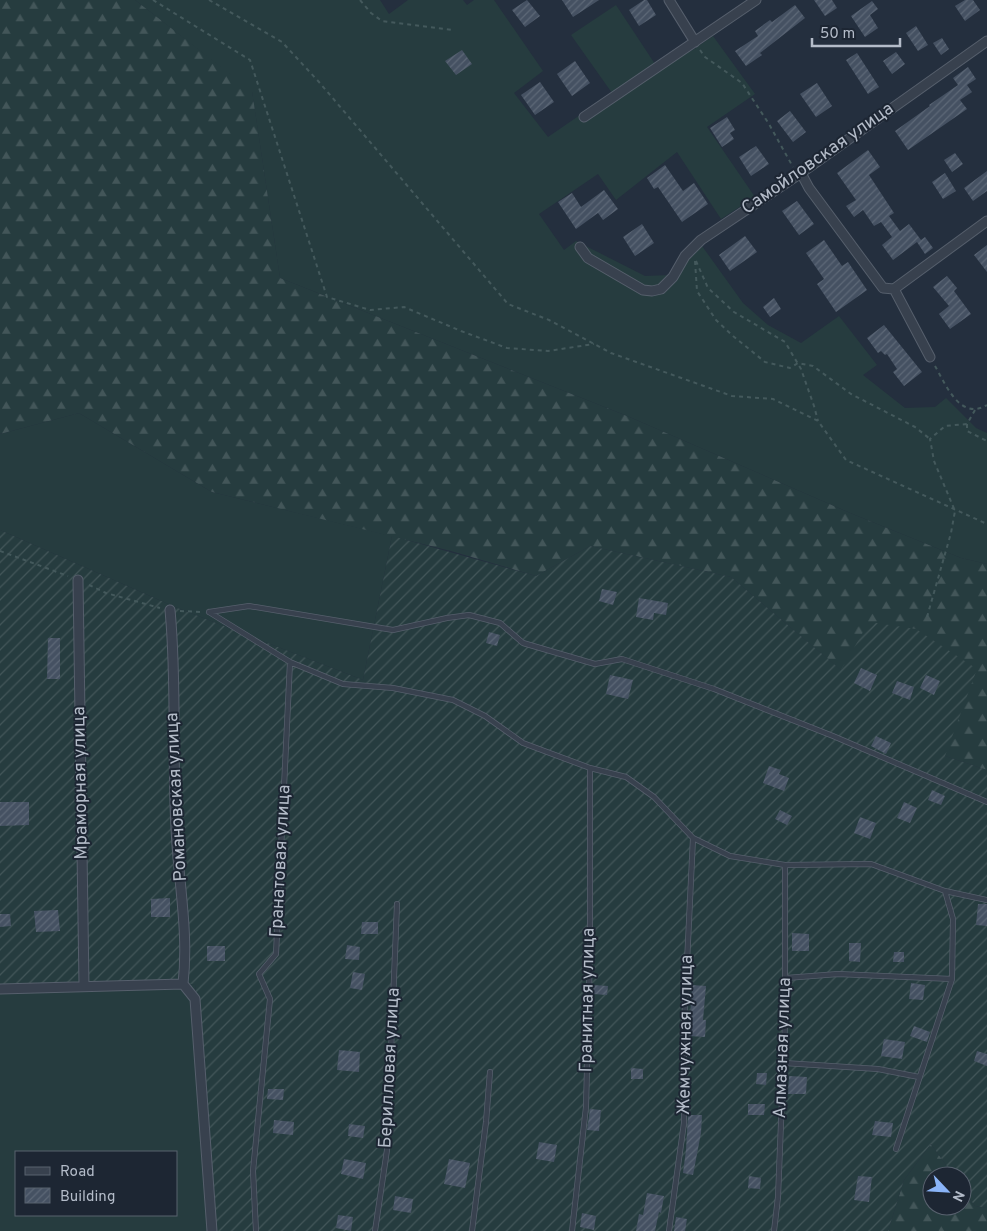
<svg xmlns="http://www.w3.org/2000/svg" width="987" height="1231" font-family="Overpass,sans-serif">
<defs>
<pattern id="forest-firs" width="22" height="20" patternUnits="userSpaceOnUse" patternTransform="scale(1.25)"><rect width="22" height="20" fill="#263c3f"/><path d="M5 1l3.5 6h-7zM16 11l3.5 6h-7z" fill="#435659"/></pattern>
<pattern id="garden-furrows" width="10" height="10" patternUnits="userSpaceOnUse" patternTransform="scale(1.25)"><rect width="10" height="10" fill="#263c3f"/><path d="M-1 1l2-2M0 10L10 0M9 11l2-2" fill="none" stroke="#435659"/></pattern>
<pattern id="building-hatch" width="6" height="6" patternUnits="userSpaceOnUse" patternTransform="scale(1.25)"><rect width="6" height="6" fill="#455162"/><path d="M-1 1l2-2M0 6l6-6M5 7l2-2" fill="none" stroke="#5d6877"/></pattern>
</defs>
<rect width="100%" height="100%" fill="#242f3e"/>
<path fill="#263c3f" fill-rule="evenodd" d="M135,0h245l9,14 19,-14h55l4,5 7,-5h20l49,71 -29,22 34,44 64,-44 -41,-58 45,-30 39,59 31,-20 5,7 22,-15 42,58 -48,33 48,70 -34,22 -44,-67 -61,48 -18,-26 -59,40 25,36 12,-9 69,35 24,-1 9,3 10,-18 14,-14 41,57 25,22 33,18 38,-27 38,49 -14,10 42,33 30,-1 11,-9 30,30 11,5v131l-26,-6 -111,-45 -223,-97 -347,-138 -28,-186z
M79,413l133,79 180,44 -29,144 -188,-73 -175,-77v-96z
M195,984l18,247h-213v-242zM16,1152h160v63h-160z"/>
<path fill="url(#forest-firs)" d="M0,0h135l117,91 28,187 347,138 223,97 111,45 26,6v206l-42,-14 -76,-133 -27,48 -111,-94 -141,-31 -54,30 -85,-25 -239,-59 -133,-79 -79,21z
M931,1144l23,32h-22v30h30v-18l13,18 12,2v23h-99l16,-51z"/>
<path fill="url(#garden-furrows)" d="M0,530l175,77 188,73 29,-144 144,40 54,-30 141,31 110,93 28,-48 47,7 61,40 -32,87 42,14v438l-12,-2 -13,-18v-12h-8l-23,-32 -27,36 -16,51h-672l-21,-247 -195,2z"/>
<path fill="url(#building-hatch)" d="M527,0l13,16 -15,11 -13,-17z
M562,0h37l-26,17z
M644,0h3l9,15 -17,11 -10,-16z
M814,0h18l5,8 -12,8z
M965,0h8l7,10 -15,11 -10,-15z
M872,1l6,8 -8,6 8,13 -13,9 -14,-21z
M795,5l10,13 -45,35 2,2 -16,11 -11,-15 23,-15 -3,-5 15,-11 2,2z
M916,26l12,19 -10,6 -12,-18z
M942,38l7,11 -8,6 -8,-12z
M462,50l10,14 -16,11 -11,-14z
M896,52l9,12 -13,10 -9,-13z
M857,53l22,34 -11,7 -22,-34z
M575,61l15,22 -18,13 -15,-22z
M968,67l8,12 -9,6 5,7 -12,8 7,9 -59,41 -13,-19 35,-25 -1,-1 29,-20 -5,-7z
M540,82l14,20 -19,13 -14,-20z
M817,83l15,23 -16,11 -16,-23z
M790,111l16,21 -13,10 -16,-21z
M727,117l8,13 -5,3 4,6 -12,8 -12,-19z
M756,146l13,18 -18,12 -12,-19z
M868,150l12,17 -11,8 25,38 -5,3 11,15 9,-7 12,16 4,-3 8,11 -8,6 -8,-12 -24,18 -11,-15 10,-8 -11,-15 -7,4 -11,-16 -9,7 -8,-11 10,-6 -19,-27z
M955,153l8,11 -11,8 -8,-12z
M665,165l18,26 11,-8 14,21 -26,18 -24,-35 -4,2 -7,-11z
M987,171v20l-14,10 -9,-13z
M945,173l11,18 -13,8 -11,-17z
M604,190l14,19 -15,11 -5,-7 -22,16 -18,-27 14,-9 9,14z
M797,201l17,23 -15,11 -17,-24z
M642,224l12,19 -19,13 -12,-19z
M745,236l12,16 -27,19 -11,-16z
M824,240l18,26 6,-4 19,28 -31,22 -19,-28 7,-5 -18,-26z
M987,245v27l-13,-17z
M947,276l10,12 -3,3 17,23 -21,15 -11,-15 10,-8 -16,-19z
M774,298l7,11 -11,8 -7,-10z
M884,325l38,47 -18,14 -11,-14 4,-3 -10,-15 -2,1 -4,-4 -3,2 -11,-15z
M602,589l15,3 -4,13 -14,-4z
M639,598l29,5 -2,12 -12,-2 -1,7 -17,-3z
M489,632l11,3 -3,11 -11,-3z
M48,638h12v41h-13z
M861,668l16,7 -7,16 -16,-8z
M610,675l23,5 -5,19 -22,-5z
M926,675l14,6 -6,14 -14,-7z
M897,681l17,6 -4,13 -18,-7z
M876,736l15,7 -5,11 -15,-8z
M769,766l12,4 -2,4 10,4 -5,13 -21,-8z
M932,790l13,6 -4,9 -13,-5z
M0,802h29v23l-29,1z
M904,802l13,6 -7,15 -13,-5z
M780,810l12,6 -5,9 -12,-6z
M860,817l16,6 -6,16 -16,-6z
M170,898v19h-19v-18z
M978,904h9v22l-11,-1z
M58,910l2,21 -24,1 -2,-21z
M0,914h10l1,12 -11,1z
M362,922h16v12h-17z
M792,933l17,1v17h-17z
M849,943h12l-1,19 -11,-1z
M347,945l13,2 -1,13 -14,-1z
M207,946h18v15h-18z
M894,952h10v10h-11z
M353,972l12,2 -3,16 -12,-2z
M911,983l14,2 -2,15 -14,-1z
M593,985l15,1 -1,9 -14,-1z
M692,985l14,1 -3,34h3l-1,17 -16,-1z
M914,1026l16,6 -3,10 -17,-6z
M884,1039l21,3 -3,17 -21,-3z
M339,1050l21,2 -1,20 -22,-2z
M977,1051l10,3v12l-13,-5z
M631,1068l12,1v10h-12z
M757,1073h10l-1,12 -10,-1z
M789,1076l18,1 -1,17h-18z
M268,1089h16l-1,11 -16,-1z
M748,1104h17l-1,11h-16z
M590,1109l11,1 -2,21 -12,-1z
M688,1115h14l-1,18 -8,42 -10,-2 3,-23z
M274,1120l20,2 -1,13 -20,-2z
M875,1121l18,2 -2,14 -19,-2z
M349,1124l16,2 -2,12 -15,-2z
M539,1142l18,3 -3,17 -18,-3z
M344,1159l22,4 -3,16 -22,-5z
M449,1159l21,4 -5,25 -21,-4z
M749,1176l12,2 -1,11 -12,-1z
M858,1176l14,1 -3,25 -15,-2z
M647,1193l17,3 -3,17 -2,-1 -4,19h-19l3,-17 4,1z
M395,1196l18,3 -2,14 -18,-3z
M582,1213l14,3 -2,14 -14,-3z
M338,1215l15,2 -2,14 -15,-3z
M676,1217l11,2 -2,12h-11z"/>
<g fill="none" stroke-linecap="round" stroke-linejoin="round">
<g stroke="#565f6c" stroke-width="6">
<path id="lane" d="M209,612l81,50 53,22 50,4 60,12 32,16 38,27 67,25 36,9 28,20 39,41 37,18 55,9 86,-1 74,27 42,9
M209,612l40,-6 144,24 54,-12 22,-3 31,8 23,20 72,21 27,-5 92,30 119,47 154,66
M786,978l52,-4 114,5
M784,1063l94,6 41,8
M896,1149l56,-170 1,-60 -8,-28
M256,1231l-3,-60 17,-172 -11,-25 17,-20 14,-292
M375,1231l12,-81 10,-246
M472,1231l14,-109 4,-50
M572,1231l14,-124 4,-155v-184
M669,1231l15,-108v-98l9,-187
M774,1231l4,-34 7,-173v-159"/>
</g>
<g stroke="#565f6c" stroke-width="11">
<path id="street" d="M669,0l26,42
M584,117l172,-117
M801,173l8,15 74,100 11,1
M580,247l8,11 55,32 9,1 9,-2 12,-12 12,-21 16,-16 100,-67 186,-132
M894,289l93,-68
M894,289l36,68
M78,580l6,406
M170,610c7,73 2,145 6,218 2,51 13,104 7,156
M0,989l183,-5 12,15 17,232"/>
</g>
<path stroke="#44595c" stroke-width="2" stroke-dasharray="4 4" stroke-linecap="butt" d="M153,0l97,60 77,237 43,13 34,-3 57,24 46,17 41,3 46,-7
M209,0l73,42 37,40 189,222 41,16 62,33 121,43 41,3 45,22 28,39 141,64
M360,0l11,13 11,8 70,9
M700,50l5,7 37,26 27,41 24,43
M695,261l2,30 19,29 17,16 32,26 25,6 8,-5 15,3 38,28 64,33 15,12
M696,261l12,27 26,24 51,30 16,27 13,37 4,15
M935,366c11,19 25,55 52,39
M975,410l-8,14v7l20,10
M0,551l68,25
M89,585l17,8 54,15
M180,611l22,1
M927,617l24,-84 4,-22 -21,-50 -4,-22 15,-13 22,-2"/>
<use href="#lane" stroke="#38414e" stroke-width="4.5"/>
<use href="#street" stroke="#38414e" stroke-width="9"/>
</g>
<g text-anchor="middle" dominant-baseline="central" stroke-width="4" stroke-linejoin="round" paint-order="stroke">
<g font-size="18" fill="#b4bcc9" stroke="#1d2633">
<text transform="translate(818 159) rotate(-35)">Самойловская улица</text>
<text transform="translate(81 783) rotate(-91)">Мраморная улица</text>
<text transform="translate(177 797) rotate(-93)">Романовская улица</text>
<text transform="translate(281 861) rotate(-87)">Гранатовая улица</text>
<text transform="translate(588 1000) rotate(-89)">Гранитная улица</text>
<text transform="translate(686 1035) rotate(-89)">Жемчужная улица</text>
<text transform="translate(783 1048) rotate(-88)">Алмазная улица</text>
<text transform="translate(390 1068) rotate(-87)">Берилловая улица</text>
</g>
</g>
<rect x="15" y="1151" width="162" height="65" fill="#1d2633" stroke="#59626f"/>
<rect x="25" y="1167" width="25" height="8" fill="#38414e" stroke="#59626f"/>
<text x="60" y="1176" font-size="15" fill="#b4bcc9">Road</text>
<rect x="25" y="1188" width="25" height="15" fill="url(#building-hatch)" stroke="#59626f"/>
<text x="60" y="1201" font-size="15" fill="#b4bcc9">Building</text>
<g transform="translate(947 1191) rotate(115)"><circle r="24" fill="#1d2633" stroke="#59626f"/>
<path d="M0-4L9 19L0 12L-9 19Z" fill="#8ab4f8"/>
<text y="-8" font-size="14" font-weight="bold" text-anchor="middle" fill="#b4bcc9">N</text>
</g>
<path d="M812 38v8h88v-8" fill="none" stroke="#b4bcc9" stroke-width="2.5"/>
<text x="820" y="38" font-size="15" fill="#b4bcc9" stroke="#1d2633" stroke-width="4" paint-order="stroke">50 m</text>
</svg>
